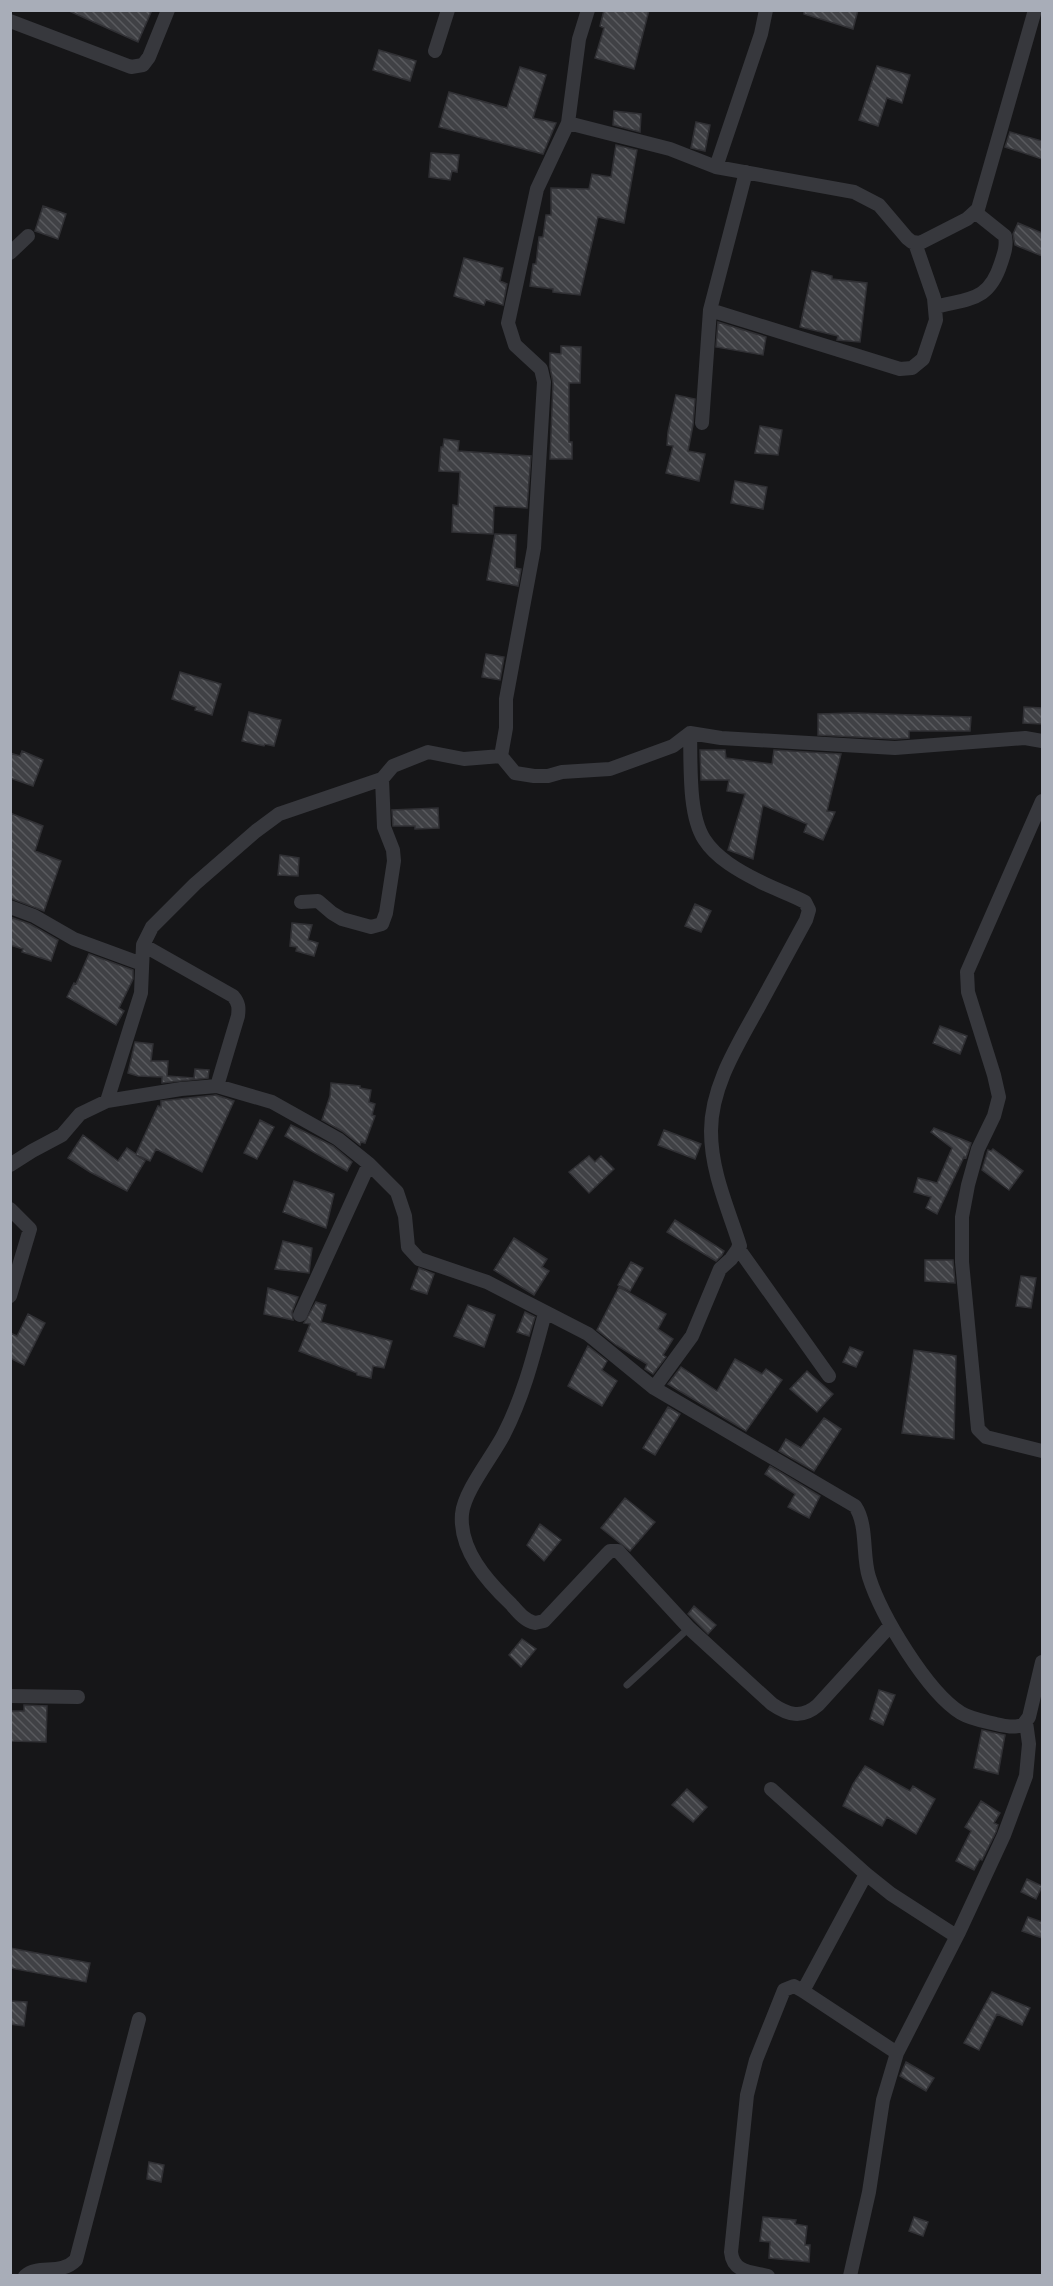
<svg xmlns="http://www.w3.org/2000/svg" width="1053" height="2286" font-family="'Varela Round',sans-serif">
<defs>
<pattern id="building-back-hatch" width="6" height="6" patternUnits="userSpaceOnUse" patternTransform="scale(1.5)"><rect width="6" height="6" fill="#404145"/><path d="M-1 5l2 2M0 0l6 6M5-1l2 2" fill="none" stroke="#595a5e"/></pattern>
</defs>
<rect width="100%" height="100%" fill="#161618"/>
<path fill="url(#building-back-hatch)" stroke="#303034" stroke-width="1.5" d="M67,10h85l-14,32z
M604,10h45l-15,59 -39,-11 9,-30 -4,-2z
M804,10h54l-5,19 -49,-15z
M379,50l37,11 -6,20 -37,-11z
M877,66l33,9 -8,28 -15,-5 -9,28 -19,-6z
M520,67l26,8 -13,43 23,5 -13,31 -104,-27 10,-35 58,16z
M614,111l27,3 -1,18 -27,-7z
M696,122l14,3 -5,26 -14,-3z
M1010,132l32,9v18l-37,-12z
M616,145l21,5 -13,73 -26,-6 -18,78 -27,-3v-3l-23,-3 3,-22h3l3,-27h4l3,-22h5v-27l38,1 3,-15 19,3z
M431,153l28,2 -2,17 -5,-1 -2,9 -21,-3z
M43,206l23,8 -8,25 -23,-8z
M1018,223l24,10v23l-27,-11 -2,-11z
M464,258l39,10 -3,13 7,3 -4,21 -17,-5 -2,5 -30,-9z
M812,271l20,5v3l35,4 -7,59 -23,-2 1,-4 -38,-9z
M718,322l48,15 -3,18 -47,-8z
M561,346l20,1 -1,36h-11v59h3v17h-22l3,-76 -3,-16v-14l11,1z
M676,395l19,4 -2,26 -5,26 17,3 -6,27 -33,-8 7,-27 -6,-1 1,-13z
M760,426l22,4 -4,25 -23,-2z
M444,439l15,2 -1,10 73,5 -4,52 -33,-2 -1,28 -41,-2 1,-27 5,1 2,-34 -21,-1 2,-24h2z
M735,481l32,6 -4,22 -32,-6z
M495,534l21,1 -1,33 6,1 -3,17 -31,-6z
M486,654l18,3 -4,23 -18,-3z
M180,672l41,12 -9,31 -17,-5 1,-3 -24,-8z
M1024,707l18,1v16l-19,-1z
M249,712l32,8 -7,26 -9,-2 -1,2 -22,-5z
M855,713l116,4 -1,14h-61v7l-14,1 -77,-4v-21z
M700,750h25l1,8 46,6 2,-14 67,4 -14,57 8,1 -12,28 -19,-8 3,-8 -44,-19 -10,54 -25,-9 17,-56 -18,-3 2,-11h-28z
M22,751l21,9 -10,26 -23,-8v-25l10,3z
M438,808l1,20 -24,1v-3h-22l-1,-16z
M10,813l33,13 -8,25 26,10 -17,50 -34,-13z
M280,855l19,3 -1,18 -20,-1z
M695,904l16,7 -10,21 -16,-6z
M10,917l20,7 28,16 -7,21 -29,-9 1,-3 -13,-4z
M292,923l20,2 -4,15 10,3 -4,13 -18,-5 1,-4 -7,-1z
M89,954l44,16v9l-14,29 5,3 -8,14 -49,-28 7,-14 2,1z
M940,1026l27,10 -7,18 -27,-11z
M135,1042l18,2 -2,17h17l-1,15 27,2 1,-9 14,1 -1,8 -46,5v-6l-24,-1 -10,-3z
M331,1083l29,3v2l11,2 -2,12 6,2 -3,11 3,1 -10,27 -4,-1 -1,3 -18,-14 -20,-11 8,-24z
M216,1095l18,6 -32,71 -46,-23 -6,12 -14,-6 9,6 -18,30 -37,-19 -22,-14 15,-23 35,26 9,-13 9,6 22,-48 3,1v-6z
M260,1120l14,7 -17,32 -13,-6z
M291,1125l42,21 19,16 -5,9 -62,-35z
M934,1128l37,15 -5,15 -2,-1 -27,57 -11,-6 5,-11 -17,-5 4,-14 19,5 15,-35 -21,-16z
M664,1130l37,14 -6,15 -37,-14z
M993,1149l30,22 -14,19 -27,-20 6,-20 3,1z
M589,1156l6,6 6,-6 13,13 -25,24 -20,-21z
M294,1181l40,13 -8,34 -43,-16z
M675,1220l49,31 -2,4 -6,6 -49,-29z
M514,1238l33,21 -5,8 7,4 -15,24 -40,-25z
M283,1241l29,7 -3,25 -34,-4z
M925,1260h28l2,23 -30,-2z
M631,1262l12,6 -13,23 -12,-6z
M419,1268l15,6 -7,20 -16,-5z
M1021,1276l15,2 -5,30 -15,-2z
M619,1287l47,27 -8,15 15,10 -10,16 3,2 -13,17 -8,-5 2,-5 -31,-19 -19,-15z
M268,1288l30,9 -6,15 1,8 -29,-6z
M316,1302l10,3 -5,17 71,19 -8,27 -11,-2 -2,12 -14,-3v-2l-58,-22 11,-27 -6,-1z
M468,1305l27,10 -11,32 -30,-11z
M525,1312l10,5 -6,19 -12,-4z
M28,1314l17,9 -21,42 -14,-7v-25l7,3z
M588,1346l19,15 -5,9 15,11 -15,25 -34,-20z
M850,1347l13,5 -7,15 -13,-5z
M914,1350l42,6 -2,83 -52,-6z
M735,1359l27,15 4,-5 16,11 -36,51 -78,-47 13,-17 36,24z
M807,1371l26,23 -16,18 -27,-23z
M668,1407l12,7 -25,41 -12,-7z
M824,1418l17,11 -27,42 -35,-20 7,-12 15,9z
M770,1466l50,30 -11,22 -21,-11 7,-13 -30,-20z
M625,1498l30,24 -25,29 -29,-23z
M540,1524l21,16 -17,21 -17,-16z
M694,1606l22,19 -8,9 -20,-20z
M522,1639l14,10 -15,18 -12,-12z
M879,1690l16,5 -12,30 -13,-6z
M24,1705l23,1 -1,36 -36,-1v-30h14z
M982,1730l23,5 -7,39 -24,-6z
M865,1766l45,25 3,-5 22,13 -19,35 -29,-17 -5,9 -39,-20 10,-22z
M687,1789l20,18 -14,15 -21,-17z
M981,1801l19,12 -6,10 4,2 -2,7 -14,28 -2,-1 -6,11 -18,-9 15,-30 -6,-4z
M1027,1879l15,7 -6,13 -15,-7z
M1028,1917l14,5v16l-20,-7z
M10,1948l80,15 -4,19 -76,-14z
M992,1992l38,16 -8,17 -25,-11 -18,36 -15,-7z
M10,2001l17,1 -3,24 -14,-2z
M906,2062l28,16 -8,13 -26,-15z
M149,2162l15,3 -3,17 -14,-3z
M763,2217l33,3 -1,4 12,2 -2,19h5l-1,17 -40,-4 1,-16 -10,-1z
M914,2217l14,5 -5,14 -14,-5z"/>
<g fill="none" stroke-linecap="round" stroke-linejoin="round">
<path stroke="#37383d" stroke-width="7" d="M627,1685l62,-57"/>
<path stroke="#37383d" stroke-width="14" d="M10,21l121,46 12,-2 6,-8 19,-47
M435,51l13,-41
M568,123l102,26 46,18 138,25 25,13 28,33 5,4 8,1 47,-24 11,-10 57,-199
M716,167l45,-133 5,-24
M10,253l18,-17
M936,307c34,-9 53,-6 65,-44 3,-9 6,-17 4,-27l-30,-24
M710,310l190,59 12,-1 11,-9 13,-39 -2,-22 -19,-55
M702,423l8,-113 36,-138
M501,756l5,-28v-29l28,-151 10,-166 -3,-13 -26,-24 -7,-22 29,-134 31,-66 11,-84 9,-29
M1042,801l-75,171 1,20 26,83 5,22 -5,19 -16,33 -10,36 -6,32v45l16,167 8,8 56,14
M301,902l17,-1 14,12 10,6 29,8 11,-3 4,-11 8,-52 -1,-11 -9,-23 -2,-48
M10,907l24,9 40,23 68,25
M143,945l90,51c6,7 6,12 5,20l-21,70
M107,1101l34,-108 2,-48 9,-18 43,-43 61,-53 23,-17 103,-35 11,-13 35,-14 36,7 37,-3 14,17 19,3h14l14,-4 48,-3 63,-23 17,-13 31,5 174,10 130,-10 17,3
M10,1165l22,-14 30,-16 18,-21 27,-13 74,-12 36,-3 55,16 66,37 31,25 28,28 8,24 3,31 11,12 68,23 101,52 66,54 201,118c13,19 7,50 14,71 12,38 58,115 92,136 10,6 23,8 35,11 9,2 17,4 27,1l6,-8 13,-55
M10,1209l20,20 -20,67
M738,1248l91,128
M545,1313c-11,41 -21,82 -41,121 -11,22 -40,57 -42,80 -3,36 25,67 49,90 7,8 14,17 24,19l9,-2 62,-66 4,-4h8l71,77 83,76c16,11 30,15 46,1l72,-79
M300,1315l69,-151
M654,1388l38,-52 28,-67 11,-10 9,-13c-12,-38 -29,-74 -29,-115 0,-44 26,-85 47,-123 16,-29 32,-59 48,-88l3,-10 -4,-8c-15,-8 -31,-13 -46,-21 -20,-10 -43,-23 -55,-42 -16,-25 -13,-76 -14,-106
M10,1696l68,1
M771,1789l95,85 25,20 65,42
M803,1991l63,-117
M25,2276c14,-12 35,0 51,-16l63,-241
M768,2276c-16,-4 -35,-3 -37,-24l16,-157 9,-35 28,-70 10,-4 9,5 94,62
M850,2276l19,-84 14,-92 14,-47 62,-121 45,-97 22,-59 3,-32 -3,-22"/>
</g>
<rect width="1053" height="2286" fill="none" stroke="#a8adb8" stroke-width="24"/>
</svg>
